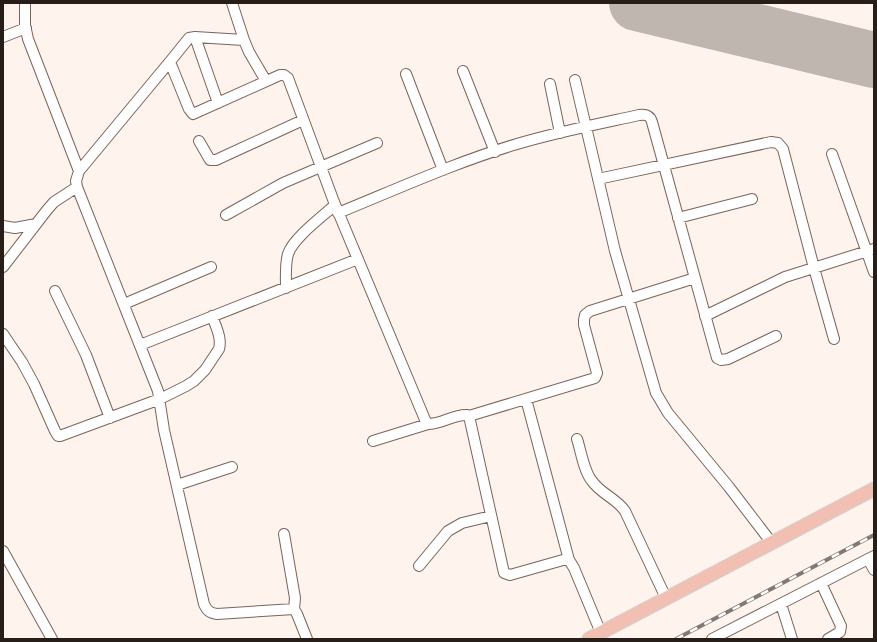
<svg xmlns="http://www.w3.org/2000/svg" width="877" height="642" font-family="Overpass,sans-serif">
<rect width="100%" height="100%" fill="#fef3ed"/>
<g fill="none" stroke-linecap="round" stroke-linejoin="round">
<path stroke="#c0b6b0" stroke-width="56" d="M637,3l237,57"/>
<g stroke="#7b6459" stroke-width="12">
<path id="minor" d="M25,3v22l3,14 51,132
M232,3l12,37 5,12 17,29
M3,37l23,-9
M195,37l23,66
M168,64l21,-26 6,-1 49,3
M463,71l32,81
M406,74l37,96
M575,80l40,171 41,142 12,20 61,74 42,55
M550,84l10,49
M199,141l11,19h6l87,-40
M832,154l42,118
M598,179l173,-37 7,1 5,6 31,119 20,71
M338,213c59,-24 118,-51 179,-69 40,-12 81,-20 122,-29 7,-1 11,0 13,7l65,236 4,2 7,-1 48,-23
M226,215l57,-32 94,-40
M678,218l74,-19
M3,226l12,2 21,-4
M3,267l44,-57 7,-8 23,-15
M286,288c0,-11 -1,-24 2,-34 5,-16 35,-38 47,-49
M55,291l31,64 24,63
M124,304l87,-37
M705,316l80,-39 89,-28
M3,334l19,28 12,22 21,47 3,5h2l100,-37 26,-13 8,-5 11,-11 14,-21c3,-11 -3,-22 -7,-33
M140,345l218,-86
M526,399l43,161
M469,416l126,-38 2,-5 -13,-48v-5l1,-5 5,-4 105,-33
M577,439c4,12 7,33 15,42 9,13 24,17 33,30l41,87
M373,441l55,-17
M177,485l55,-18
M284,534l11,64 -1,11
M3,551l49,88
M868,559l6,11
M419,566l29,-35 14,-8 29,-7
M821,583l20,43 -1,6 -12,7
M781,604l11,35
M307,639l-10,-25 -3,-5 -77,5c-7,-1 -10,-3 -13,-10l-40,-174 -6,-39 -81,-204 -1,-6 3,-10 88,-106h4l1,2 17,42 4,5 87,-39h4l4,3 46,124 92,220 2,2c14,0 26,-10 39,-9l2,1 35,157 6,2 53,-15h6l5,8 27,65
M712,639l162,-83"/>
</g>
<g stroke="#d4d2d1" stroke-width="15">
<path id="major" d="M589,639l285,-150"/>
</g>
<use href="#minor" stroke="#fff" stroke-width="10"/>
<use href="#major" stroke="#f1c0b3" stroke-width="13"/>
<g stroke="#837974" stroke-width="4">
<path id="rail" d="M676,639l198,-104"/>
</g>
<use href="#rail" stroke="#fff" stroke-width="2.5" stroke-dasharray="8" stroke-linecap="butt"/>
</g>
<rect width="877" height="642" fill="none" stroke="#271e19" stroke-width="8"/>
</svg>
